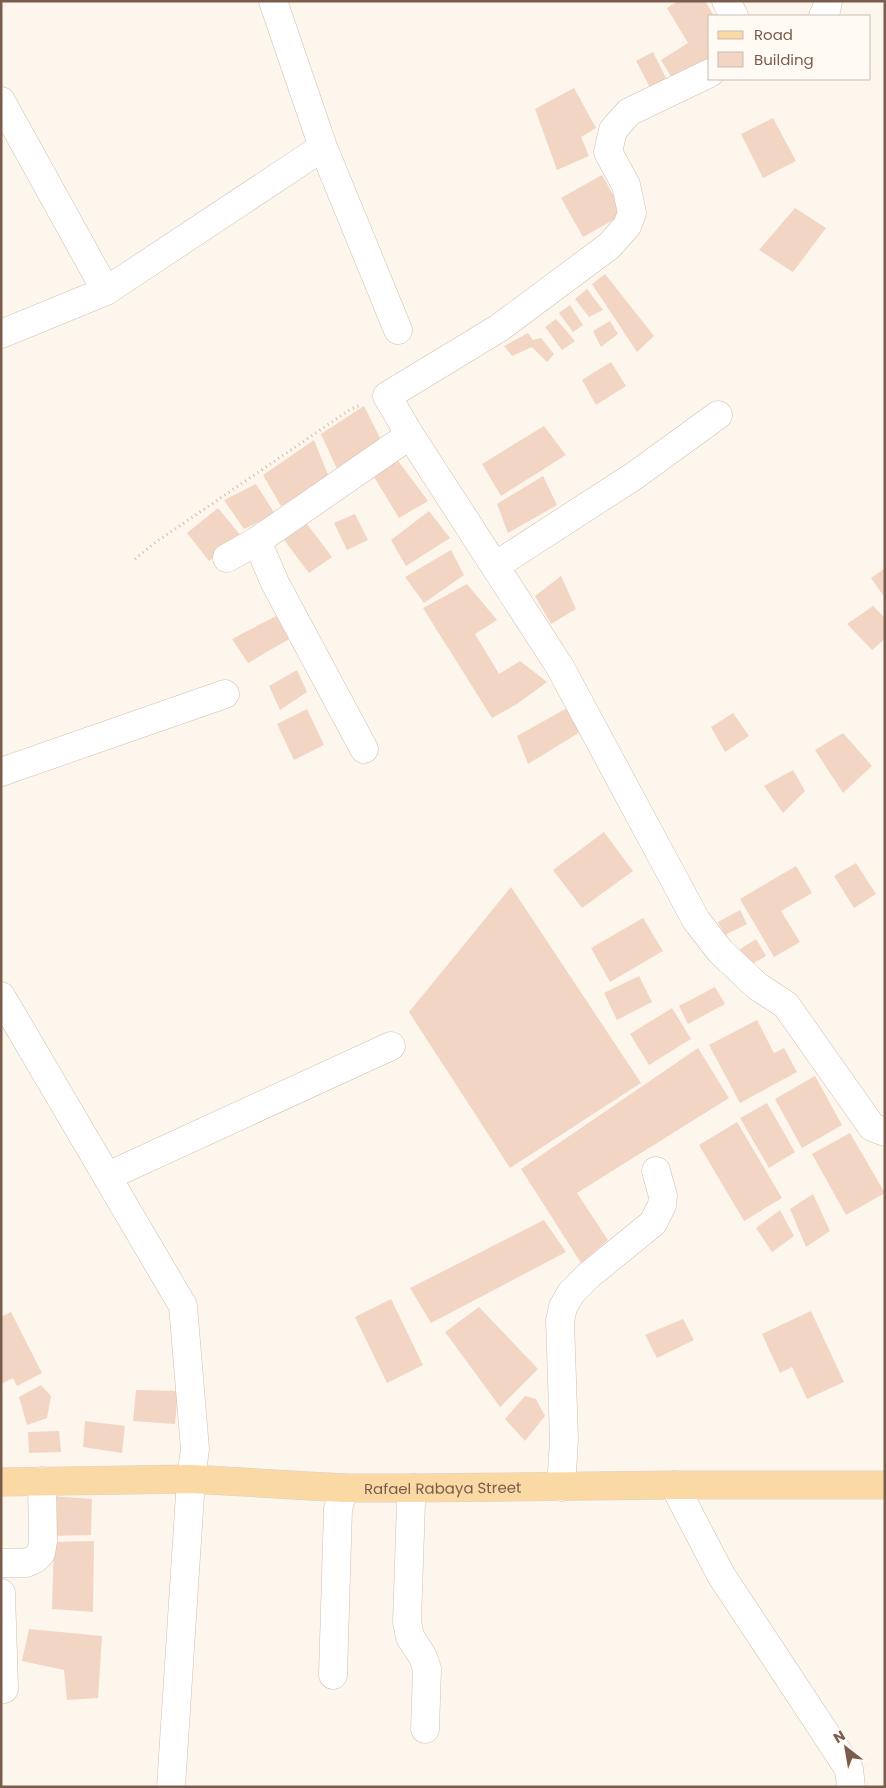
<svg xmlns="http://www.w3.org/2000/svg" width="886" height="1788" font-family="Poppins,sans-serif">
<rect width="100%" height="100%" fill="#fdf6ec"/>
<path fill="#f3d5c3" d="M678,1h27l9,15h-4v46l-35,21 -14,-23 27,-17 -21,-35z
M653,52l17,34 -16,9 -18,-34z
M574,88l22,40 -15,9 8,19 -32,14 -22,-61z
M773,118l23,43 -33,17 -22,-44z
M602,175l22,39 -41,23 -22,-39z
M795,208l31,20 -33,44 -34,-22z
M605,274l49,62 -17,16 -45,-68z
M587,289l16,21 -14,7 -14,-18z
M570,305l13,20 -10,7 -14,-19z
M556,319l19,22 -13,9 -17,-23z
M610,321l8,13 -17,13 -8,-16z
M528,333l5,7 8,-2 13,16 -7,8 -15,-15 -20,9 -8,-10z
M611,362l15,24 -30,19 -14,-25z
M364,406l19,38 -46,25 -16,-35z
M544,426l22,29 -65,41 -19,-32z
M314,440l16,40 -49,26 -18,-31z
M396,458l32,43 -29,17 -28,-46z
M543,476l14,29 -49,28 -11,-29z
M256,484l19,30 -31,15 -20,-29z
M218,508l24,29 -33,24 -22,-28z
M429,511l21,27 -44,28 -15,-26z
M355,514l13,26 -21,10 -13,-27z
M307,524l25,33 -23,16 -25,-33z
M451,550l13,25 -40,28 -19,-26z
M885,568v30l-14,-20z
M561,576l15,33 -25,15 -16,-28z
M467,584l30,36 -22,14 24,40 21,-13 27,21 -30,22 -25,14 -69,-110z
M873,606l12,12v21l-13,11 -25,-26z
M276,616l13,23 -41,24 -16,-24z
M297,670l10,22 -27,18 -11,-24z
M567,708l18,21 -57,35 -11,-28z
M307,709l17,36 -30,15 -17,-36z
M733,713l16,23 -24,16 -14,-25z
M843,733l29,33 -29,27 -28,-43z
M793,770l12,21 -22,22 -19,-27z
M604,832l29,39 -51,37 -29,-38z
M856,863l20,31 -22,14 -20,-32z
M796,866l16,27 -31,18 19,31 -26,15 -34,-58z
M511,887l130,196 -131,85 -101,-156z
M740,910l7,14 -22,11 -7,-13z
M643,918l20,33 -53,31 -19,-34z
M756,939l10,17 -16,9 -10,-16z
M639,976l13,26 -35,18 -13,-27z
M715,987l10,17 -37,20 -9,-18z
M672,1008l19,31 -42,26 -19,-31z
M757,1020l17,33 10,-5 13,24 -57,31 -31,-58z
M698,1048l31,50 -152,95 31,47 -27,23 -60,-94z
M815,1076l27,49 -40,23 -27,-49z
M767,1103l28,49 -26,16 -29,-50z
M737,1122l45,76 -38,23 -45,-76z
M850,1133l35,60 -39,22 -34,-61z
M813,1194l17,37 -24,16 -16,-38z
M780,1210l14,26 -22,16 -16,-24z
M544,1220l22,32 -135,71 -21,-35z
M391,1299l32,66 -36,18 -32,-66z
M479,1307l59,62 -38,38 -55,-75z
M811,1311l33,71 -37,17 -15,-32 -12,6 -18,-39z
M11,1312l31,61 -25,13 -4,-8 -12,6v-67z
M683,1319l11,21 -37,18 -12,-23z
M41,1385l10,11 -4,22 -20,7 -8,-28z
M136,1390l42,1 -3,33 -42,-3z
M525,1396l11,3 9,17 -20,25 -20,-22z
M85,1421l40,5 -3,27 -39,-6z
M59,1431l2,21 -32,1 -1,-21z
M52,1496l40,3 -1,36 -39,1z
M94,1541l-1,71 -41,-3 2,-67z
M29,1629l73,7 -4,62 -31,2 -3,-30 -42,-9z"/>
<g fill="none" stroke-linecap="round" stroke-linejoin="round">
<g stroke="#d1beb0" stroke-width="29">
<path id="minor" d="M726,1l8,15
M823,16l3,-5 2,-10
M710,73l-81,39 -16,18 -5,22 18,33 6,28 -5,13 -18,20 -110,82 -112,68 23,39 150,232 136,253 24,31 37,35 29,19 86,122 13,5
M1,101l105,190
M323,147l75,183
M1,334l105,-43 217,-144 -50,-146
M257,541l18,42 89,166
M227,558l30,-17 153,-106
M495,566l139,-90 84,-61
M1,772l224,-78
M1,996l182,310 12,143 -4,30 -20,308
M108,1176l283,-130
M674,1485l47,90 128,194 2,18
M561,1487l3,-47 -4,-119 3,-14 8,-14 18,-18 64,-52 9,-18 1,-9 -7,-25
M414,1488l-3,14 -4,120 3,15 13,20 4,12 -2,60
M1,1563h25l9,-4 6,-6 2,-12 -1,-60
M1,1593l3,96
M333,1675l5,-166 6,-21"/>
</g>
<g stroke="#dad1cd" stroke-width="29">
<g id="major">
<path id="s1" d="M1,1482l190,-3 153,9h70l260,-3h211"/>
</g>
</g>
<path stroke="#d9b8a5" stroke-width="3" stroke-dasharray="1 4" stroke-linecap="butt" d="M135,559l21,-17 195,-133 10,-4"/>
<use href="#minor" stroke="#fff" stroke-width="28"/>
<use href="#major" stroke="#fbd9a5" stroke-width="28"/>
</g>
<g text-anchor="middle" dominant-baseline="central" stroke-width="5" stroke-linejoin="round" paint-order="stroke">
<g font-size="15" fill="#7a5c4d" stroke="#fffaf3">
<text stroke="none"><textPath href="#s1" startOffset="442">Rafael Rabaya Street</textPath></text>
</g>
</g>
<rect width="886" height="1788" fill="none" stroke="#7a5c4d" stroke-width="5"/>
<rect x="708" y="15" width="162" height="65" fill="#fffaf3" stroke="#cabbb1"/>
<rect x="718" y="31" width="25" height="8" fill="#fbd9a5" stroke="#cabbb1"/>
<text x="754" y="40" font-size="15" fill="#7a5c4d">Road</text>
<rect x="718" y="52" width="25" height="15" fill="#f3d5c3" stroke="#cabbb1"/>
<text x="754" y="65" font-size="15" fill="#7a5c4d">Building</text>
<g transform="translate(846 1748) rotate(329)" stroke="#fffaf3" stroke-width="4" paint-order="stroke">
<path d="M0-4L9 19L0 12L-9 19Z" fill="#7a5c4d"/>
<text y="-8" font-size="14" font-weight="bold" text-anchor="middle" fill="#7a5c4d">N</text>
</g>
</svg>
